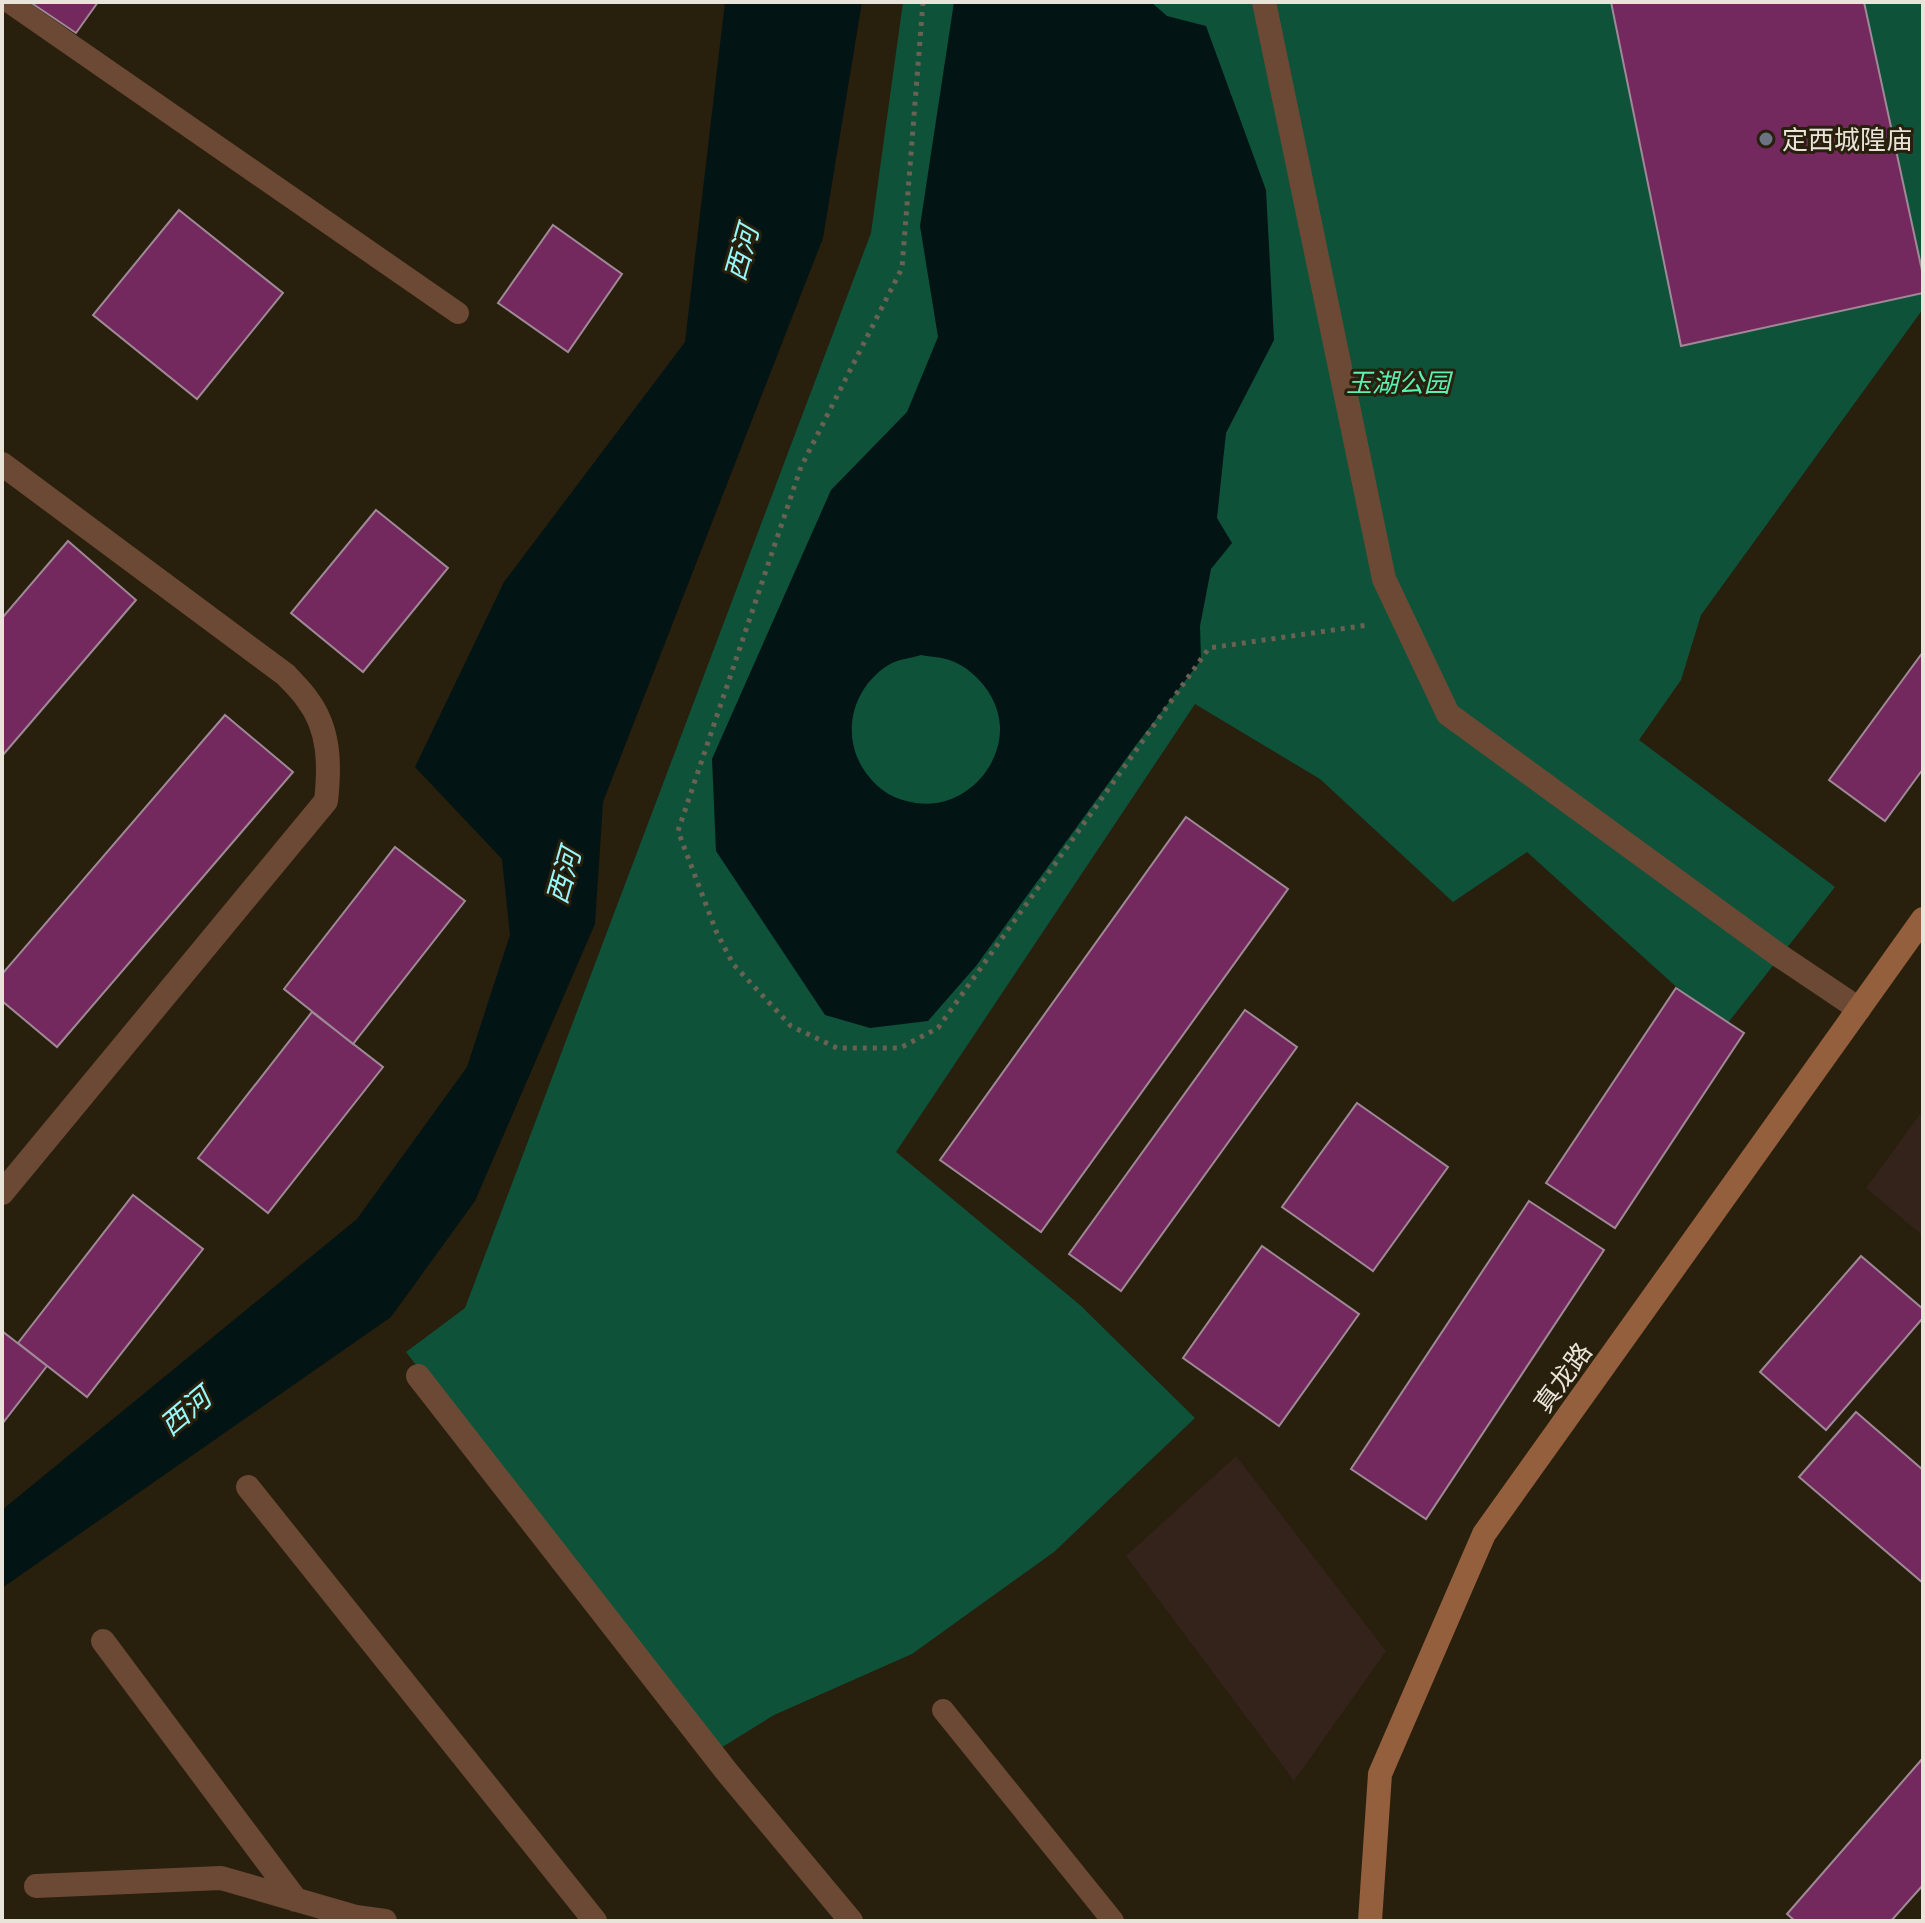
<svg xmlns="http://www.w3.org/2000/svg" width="1925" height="1923" font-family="'IBM Plex Serif','Noto Sans SC',serif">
<rect width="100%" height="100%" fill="#281f0d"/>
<path fill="#34231b" d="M1923,1110v126l-57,-48z
M1236,1456l150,195 -92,130 -168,-225z"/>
<path fill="#0e5239" d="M903,2h1020v307l-222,306 -20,65 -42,60 196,147 -112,142 -196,-177 -74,50 -133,-123 -125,-75 -299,448 184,153 115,113 -141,134 -142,102 -138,61 -58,36 -310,-399 59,-44 406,-1075z"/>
<path fill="#031415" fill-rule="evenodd" d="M725,2h137l-39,236 -220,564 -8,122 -120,277 -84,116 -389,271v-78l355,-291 110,-152 43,-132 -8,-76 -87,-92 89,-185 181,-240z
M954,2h197l16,14 39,10 60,164 8,150 -48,93 -9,85 15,25 -21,26 -11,57 1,34 -65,85 -160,221 -48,55 -58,7 -45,-13 -109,-164 -4,-92 119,-269 76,-78 31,-75 -18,-111zM921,655c10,2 22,2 31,6 25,10 47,37 48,66 1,44 -40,83 -84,76 -21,-3 -37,-12 -50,-30 -27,-37 -14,-88 26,-110 8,-4 20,-5 29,-8z"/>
<path fill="#74295e" stroke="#9f8997" stroke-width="2" d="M30,2h68l-22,31z
M1611,2h253l59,273v18l-242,53z
M179,210l104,83 -86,106 -104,-84z
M553,225l69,49 -54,78 -70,-49z
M376,510l72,58 -85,104 -72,-59z
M68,541l68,59 -134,156v-138z
M1923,652v117l-38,52 -56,-41z
M225,715l68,57 -236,275 -55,-46v-27z
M1186,817l102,72 -247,343 -101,-72z
M395,847l70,54 -112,143 -69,-55z
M1676,988l68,45 -129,195 -69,-45z
M1245,1010l52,37 -176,244 -52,-37z
M312,1012l71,55 -115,146 -70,-55z
M1357,1103l91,64 -75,104 -91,-64z
M133,1195l70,54 -116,148 -69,-54z
M1529,1201l75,49 -178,269 -75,-50z
M1262,1246l97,68 -80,112 -96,-68z
M1861,1256l62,53v9l-97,112 -66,-58z
M2,1331l45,35 -45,58z
M1856,1412l67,58v113l-124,-106z
M1923,1758v127l-32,36h-96l-8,-7z"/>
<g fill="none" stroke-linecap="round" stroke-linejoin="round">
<path stroke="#696252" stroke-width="5" stroke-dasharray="4 6" stroke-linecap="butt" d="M923,2l-21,266 -101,199 -123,364 38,100 17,33 58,62 46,22h63l38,-20 271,-380 159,-23"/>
<path stroke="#6b4934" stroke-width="22" d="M9,2l449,311
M943,1710l170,211"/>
<path stroke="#6b4934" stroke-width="24" d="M1264,2l120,577 64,135 332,242 79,53"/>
<path stroke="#6b4934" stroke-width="24" d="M2,464l284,211c7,8 15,15 21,24 23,30 23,66 19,102l-324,392
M418,1376l309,396 124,149
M248,1487l347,434
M103,1641l193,259
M36,1886l185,-8 135,39 29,4"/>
<path stroke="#945f3d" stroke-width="24" d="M1370,1921l10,-147 104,-240 439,-615"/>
</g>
<circle fill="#6b7280" stroke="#281f0d" stroke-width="3" cx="1766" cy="139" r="8"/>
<g text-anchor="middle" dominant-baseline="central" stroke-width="6" stroke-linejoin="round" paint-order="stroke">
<g font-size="26" fill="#e9e4d9" stroke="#281f0d" text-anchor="start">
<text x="1782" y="139">定西城隍庙</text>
</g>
<g font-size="26" font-style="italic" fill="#5bf0b3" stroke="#281f0d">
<text x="1398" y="382">玉湖公园</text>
</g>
<g font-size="26" fill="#e9e4d9" stroke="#281f0d">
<text transform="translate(1562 1377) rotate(-54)">真龙路</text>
</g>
<g font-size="28" font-style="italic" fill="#96f8fb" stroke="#281f0d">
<text transform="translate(741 253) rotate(-74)">西河</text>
<text transform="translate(563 876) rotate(-74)">西河</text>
<text transform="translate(185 1411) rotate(-40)">西河</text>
</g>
</g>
<rect width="1925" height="1923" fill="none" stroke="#e9e4d9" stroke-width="8"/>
</svg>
